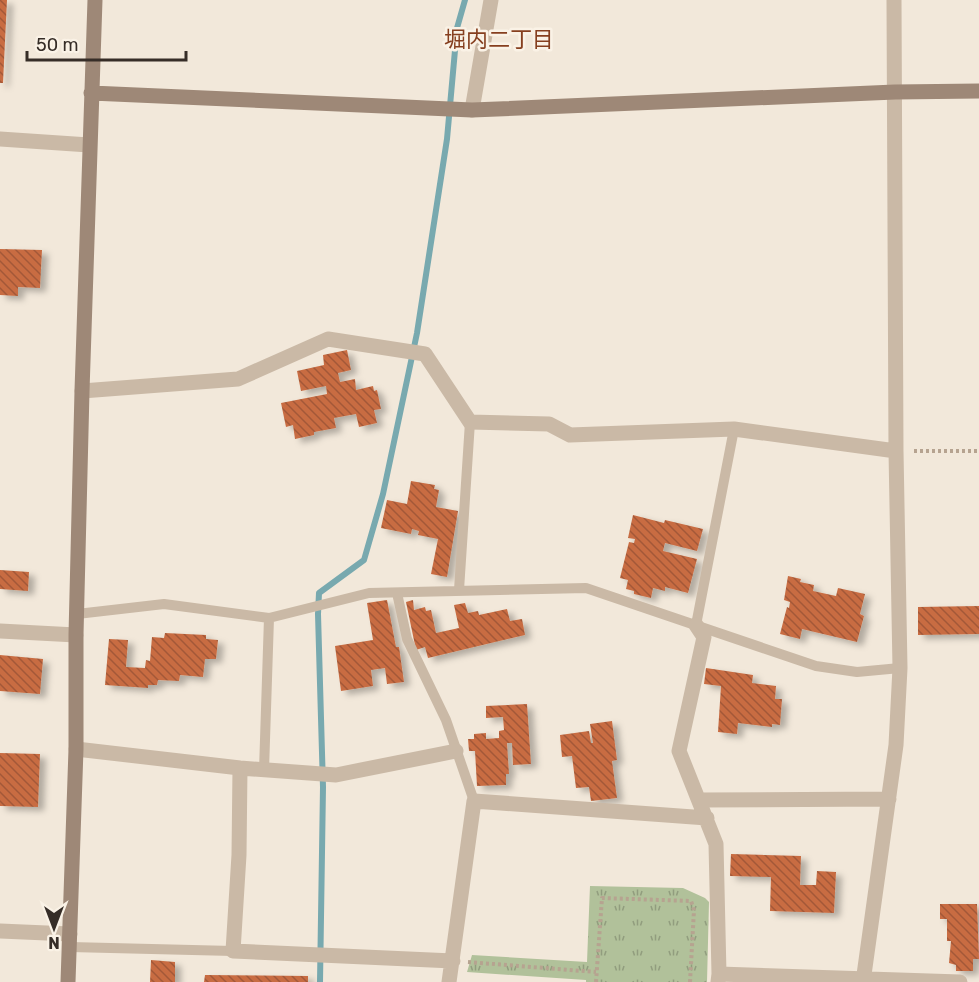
<svg xmlns="http://www.w3.org/2000/svg" width="979" height="982" font-family="Rubik,'Noto Sans JP',sans-serif">
<defs>
<pattern id="grass-tufts" width="24" height="20" patternUnits="userSpaceOnUse" patternTransform="scale(1.5)"><rect width="24" height="20" fill="#b1c19a"/><path d="M3 7l-1-3M5 7V3M7 7l1-3M15 17l-1-3M17 17v-4M19 17l1-3" fill="none" stroke="#919d7e"/></pattern>
<pattern id="building-back-hatch" width="6" height="6" patternUnits="userSpaceOnUse" patternTransform="scale(1.5)"><rect width="6" height="6" fill="#c86c42"/><path d="M-1 5l2 2M0 0l6 6M5-1l2 2" fill="none" stroke="#a35937"/></pattern>
<filter id="shadow"><feDropShadow dx="6" dy="4" stdDeviation="3" flood-color="#0004"/></filter>
</defs>
<rect width="100%" height="100%" fill="#f2e8da"/>
<path fill="url(#grass-tufts)" d="M590,886l93,2 22,10 4,4 -2,80h-121v-2l-119,-8 5,-17 115,7z"/>
<g fill="none" stroke-linecap="round" stroke-linejoin="round">
<path stroke="#78a9af" stroke-width="6" d="M320,982l3,-195 -5,-173 1,-21 45,-33 19,-66 34,-161 30,-194 10,-111 8,-28"/>
</g>
<path fill="url(#building-back-hatch)" filter="url(#shadow)" d="M0,0h7l-4,83h-3z
M0,249l42,1 -2,38 -22,-1v9l-18,-1z
M347,350l4,20 -13,3 2,9 15,-3 1,11 17,-4 1,5 3,-1 4,19 -7,1 3,13 -18,4 -3,-13 -22,4 2,10 -22,4v3l-19,4 -2,-14 -7,2 -5,-24 46,-9 -1,-8 -25,5 -4,-20 27,-6 -1,-10z
M411,481l24,4 -1,4 5,1 -3,17 22,4 -11,66 -16,-3 7,-35 -20,-4 1,-4 -7,-2 -1,5 -30,-6 6,-28 20,4z
M633,515l31,8 1,-3 38,9 -6,22 -32,-8 -2,8 34,8 -9,34 -23,-6v4l-12,-3 -2,10 -17,-4v-3l-8,-2 2,-9 -8,-2 9,-36 5,1 1,-4 -7,-1z
M0,570l29,2 -1,19 -28,-2z
M788,576l13,3 -1,3 14,3 -1,6 23,5 2,-8 27,6 -5,20 4,2 -7,26 -55,-13 -2,10 -20,-5 7,-27 2,1 1,-6 -6,-2z
M387,600l9,47h3l5,35 -17,2 -2,-16 -14,2 2,16 -32,5 -6,-45 38,-6 -6,-37z
M413,600l1,10 11,-3 1,4 5,-1 5,23 23,-5 -5,-23 11,-2 3,10 10,-2 1,4 28,-6 3,12 12,-2 3,16 -97,23 -3,-11 -9,3 -10,-48z
M979,606v28l-61,1v-28z
M165,633l41,2v4l12,1 -2,19h-11l-2,18 -23,-2 -1,6 -21,-1 -1,5h-9v3l-43,-3 4,-46 19,1 -2,27 19,1 1,-8 4,1 2,-24 12,1z
M0,655l43,4 -3,35 -40,-3z
M706,668l47,7 -1,8 24,3 -1,13h7l-2,26 -8,-1v3l-34,-4 -1,11 -19,-2 3,-46 -17,-2z
M527,704l4,60 -18,1 -1,-22h-5l2,31h-3v11l-29,1 -2,-35h-6l-1,-12h6v-5l12,-1v6l13,-1v-7l5,-1 -1,-13 -17,1v-12z
M612,721l5,39 -5,1 5,37 -26,3 -2,-14 -13,1 -4,-32 -10,1 -2,-22 29,-4 2,12h2l-3,-19z
M0,753l40,1 -2,53 -38,-1z
M731,854l70,2 -1,29h16l1,-14 19,1 -2,41 -64,-2 1,-34 -41,-1z
M940,904h37l2,55h-6v12h-17v-6l-7,-2 2,-22h-4v-22h-7z
M151,960l24,2v20h-25z
M205,975l103,1v6h-104z"/>
<g fill="none" stroke-linecap="round" stroke-linejoin="round">
<path stroke="#b6a390" stroke-width="4" stroke-dasharray="3 3" stroke-linecap="butt" d="M914,451h65
M468,962l128,10
M596,982l6,-84 89,3 3,9 -4,72"/>
<path stroke="#cab9a6" stroke-width="10" d="M459,590l11,-168
M397,593l10,46 39,81 28,81
M77,614l87,-10 105,14 -5,152
M269,618l100,-25 217,-5 230,78 41,6 43,-4
M696,625l38,-196
M70,947l163,4"/>
<path stroke="#cab9a6" stroke-width="15" d="M472,110l19,-110
M0,139l89,6
M82,391l156,-12 90,-40 97,15 45,68 79,2 21,11 164,-6 162,22
M696,625l8,12 -25,114 37,93 3,130
M0,631l76,4
M76,749l164,19 96,7 120,-24
M240,768l-1,87 -6,96 220,10
M700,800l189,-1
M0,931l70,3
M449,982l25,-181 233,17
M718,982l1,-8 241,8
M863,982l33,-237 4,-77 -4,-217 -2,-451"/>
<path stroke="#9e8877" stroke-width="15" d="M91,93l381,17 423,-18 84,-1
M68,982l8,-233v-114l6,-244 13,-391"/>
</g>
<g text-anchor="middle" dominant-baseline="central" stroke-width="5" stroke-linejoin="round" paint-order="stroke">
<g font-size="22" fill="#863f1f" stroke="#faf2e6">
<text x="499" y="39">堀内二丁目</text>
</g>
</g>
<g transform="translate(54 928) rotate(180)" stroke="#faf2e6" stroke-width="4.5" paint-order="stroke">
<path d="M0-4.5L10 22L0 15L-10 22Z" fill="#362d27"/>
<text y="-9" font-size="16" font-weight="bold" text-anchor="middle" fill="#362d27">N</text>
</g>
<path d="M27 51v9h159v-9" fill="none" stroke="#362d27" stroke-width="3"/>
<text x="36" y="51" font-size="18" fill="#362d27" stroke="#faf2e6" stroke-width="4.5" paint-order="stroke">50 m</text>
</svg>
